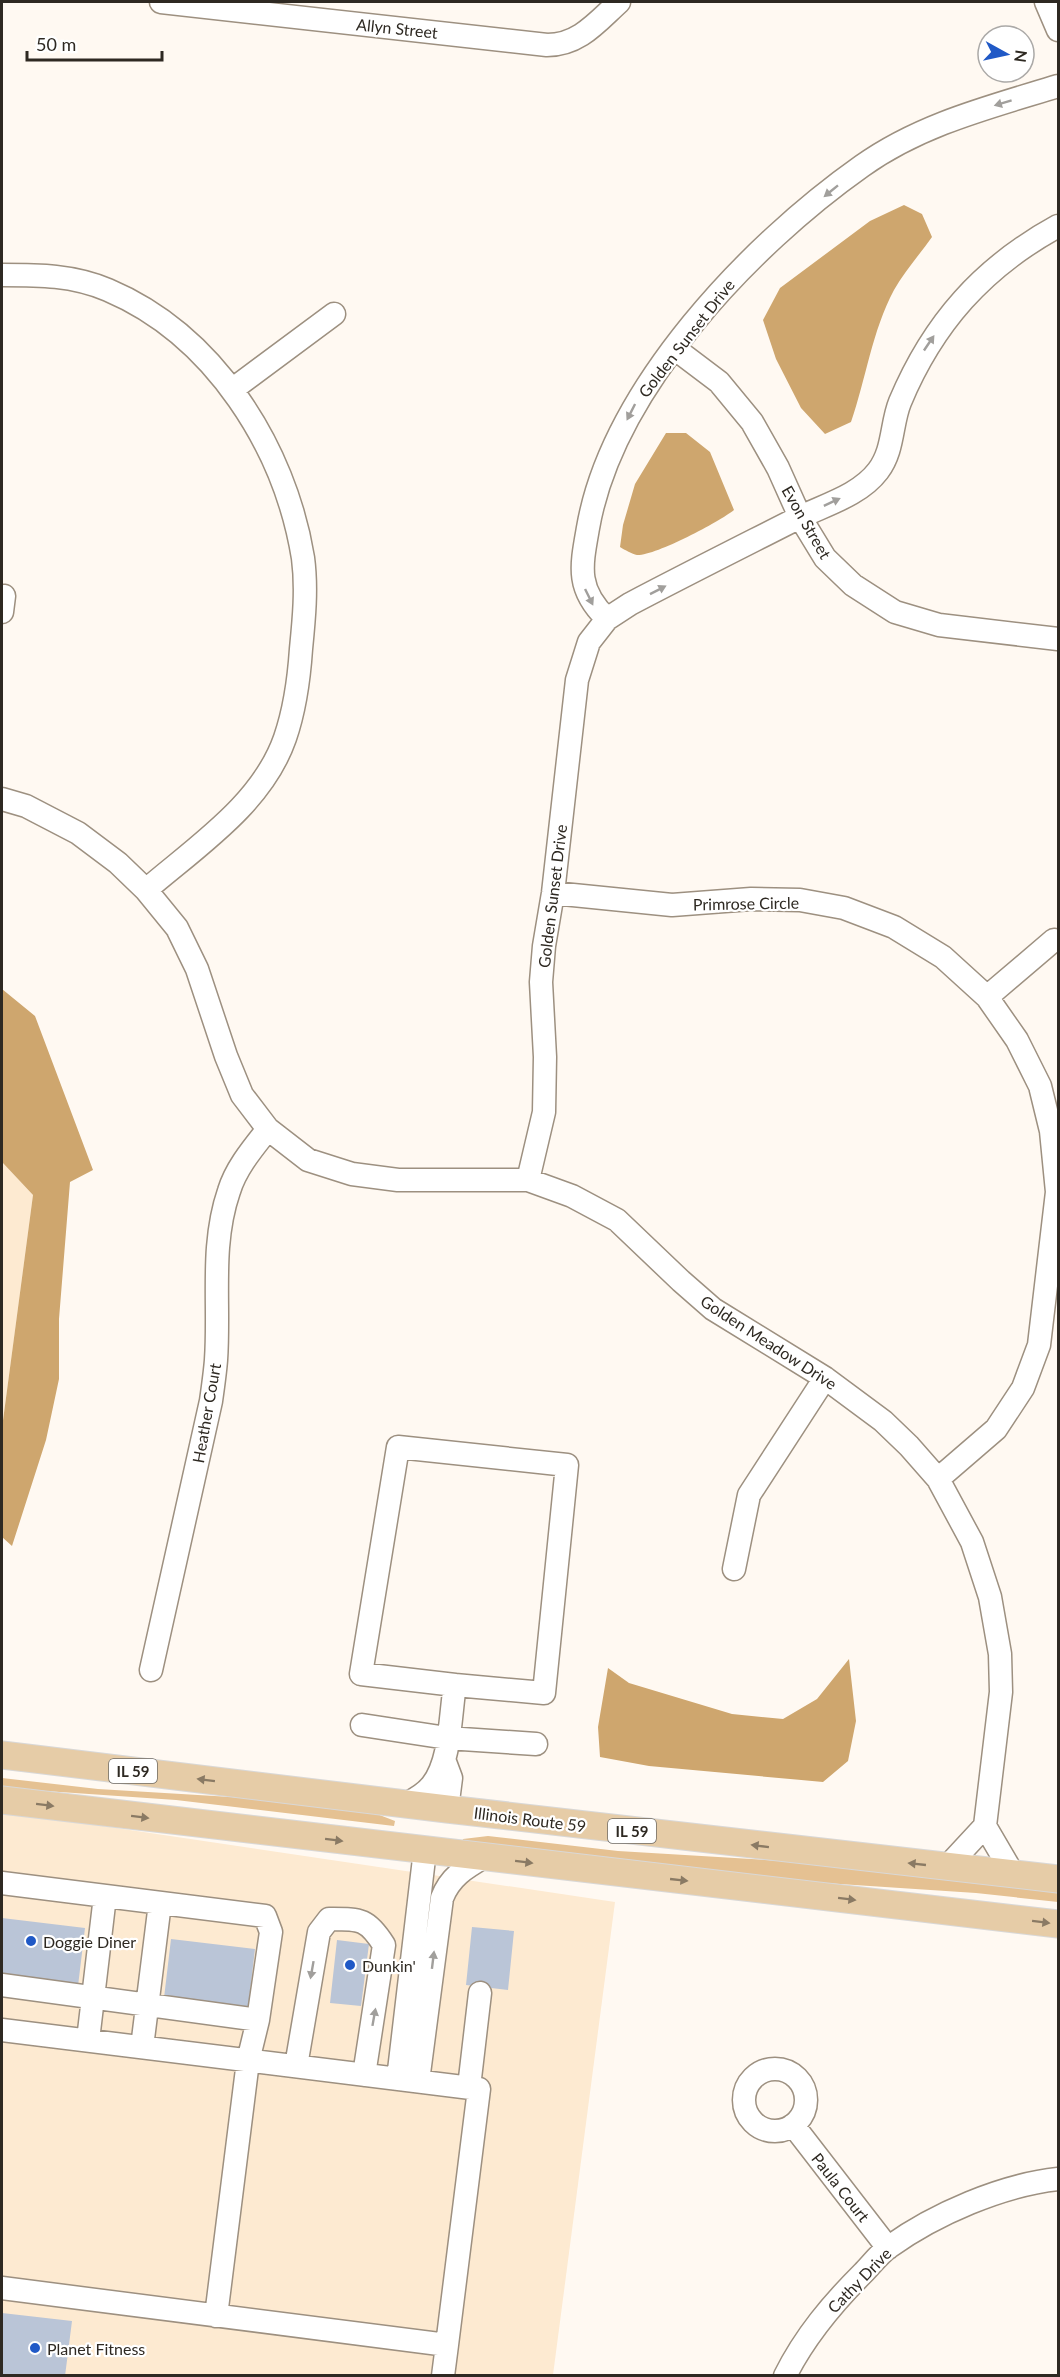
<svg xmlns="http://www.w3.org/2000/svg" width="1060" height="2377" font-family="Lato,sans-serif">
<rect width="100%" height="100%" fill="#fff9f2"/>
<path fill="#fdead1" d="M2,1162l31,33 -31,233z
M2,1811l613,91 -62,473h-551z"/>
<path fill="#e5c192" d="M2,1778l96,11 167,10 112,15 18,7 -1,5 -218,-26 -174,-12z
M488,1836l130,15 198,12 242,29v10l-82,-9 -182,-12 -332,-38 1,-4z"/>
<path fill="#cea66e" d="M904,205l18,9 10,23c-12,17 -28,35 -38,53 -22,41 -28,89 -43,132l-26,12 -24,-26 -25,-49 -13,-39 17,-32 90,-67z
M666,433h20l24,19 24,58c-15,12 -79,46 -97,45 -5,-1 -12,-5 -17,-8l3,-22 12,-41z
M2,989l33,27 58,154 -23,12 -11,137v60l-13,61 -34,106 -10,-9v-109l31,-233 -31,-33z
M849,1659l7,62 -8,40 -25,21 -174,-16 -49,-9 -2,-30 10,-59 21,15 103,31 51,5 34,-20z"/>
<path fill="#bac5d7" d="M2,1918l83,10 -7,58 -76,-9z
M472,1927l42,4 -6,59 -42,-5z
M171,1939l84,10 -7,60 -84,-11z
M337,1940l32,4 -8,62 -31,-3z
M2,2313l70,8 -7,55h-63z"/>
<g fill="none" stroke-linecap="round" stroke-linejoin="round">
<g stroke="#9d9080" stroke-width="25">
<path id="minor" d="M161,2l386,43c32,0 50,-23 72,-43
M1046,2l12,28
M2,275c37,0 71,0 106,15 106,45 177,157 195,268 4,30 1,61 -2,91 -2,30 -6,60 -16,89 -23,66 -88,108 -139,152
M674,348l45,34 33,40 26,46 22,49 25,41 28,27 42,27 44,13 119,14
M233,389l101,-75
M2,612l2,-16
M607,619c-31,-30 -26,-52 -19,-91 24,-139 162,-283 274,-362 59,-42 128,-59 196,-80
M2,799l24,7 52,27 40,30 28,27 31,38 20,41 29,87 16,39 26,34 40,31 44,14 46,6h130l44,16 45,24 64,61 32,28 112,69 58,43 26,25 29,33 34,63 18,55 10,57 1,38 -16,134 -38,41
M553,893l119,12 79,-6 49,1 44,8 50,19 49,30 44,40 30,43 23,46 11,45 6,61 -18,153 -16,43 -27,41 -58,50
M987,997l67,-57
M528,1180l16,-68 1,-55 -4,-75 3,-36 9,-53 24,-213 12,-38 18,-23 23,-15c55,-29 111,-57 166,-85 28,-14 63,-23 82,-48 16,-21 13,-47 22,-69 33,-79 83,-135 158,-176
M734,1569l15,-74 76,-117
M151,1670l60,-269c2,-14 4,-28 5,-41 4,-57 -6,-114 13,-169 7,-23 24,-43 39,-62
M362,1725l85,13 89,6
M445,1762l6,16 -4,31
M406,1804c10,-5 19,-10 26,-19 19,-24 18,-70 23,-100l89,8 23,-228 -169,-18 -37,227 94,11
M985,1826l28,48
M2,1883l263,33 6,16 -13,88 -10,41 -32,255
M2,1985l256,35
M2,2030l477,59 -32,256 -445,-57
M88,2040l17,-144
M142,2047l18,-144
M296,2066l23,-134 10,-13c31,0 38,-1 55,26l-20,130
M744 2100a31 31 0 1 1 62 0a31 31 0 1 1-62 0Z
M398,2079l27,-229
M418,2081l24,-183c8,-21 23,-30 42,-41
M469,2087l11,-94
M793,2125l95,123
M443,2376l4,-31
M785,2376c20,-40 47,-72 78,-103 8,-8 16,-19 26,-26 46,-33 113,-62 169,-68"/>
</g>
<g stroke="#d9d8d7" stroke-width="29">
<path id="major" d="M2,1755l445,54 611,70
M2,1800l1056,124"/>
</g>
<use href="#minor" stroke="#fff" stroke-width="22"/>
<use href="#major" stroke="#e6cca7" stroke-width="27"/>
</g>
<defs><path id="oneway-solid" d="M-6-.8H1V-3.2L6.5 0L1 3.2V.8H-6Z" transform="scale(1.5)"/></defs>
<g fill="#a19f9c">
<use href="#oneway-solid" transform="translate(1003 103) rotate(163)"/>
<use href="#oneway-solid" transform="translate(831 191) rotate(141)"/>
<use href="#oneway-solid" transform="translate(929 343) rotate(-56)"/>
<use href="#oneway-solid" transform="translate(631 412) rotate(117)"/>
<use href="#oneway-solid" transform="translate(832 502) rotate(-25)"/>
<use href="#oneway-solid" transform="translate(658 590) rotate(-27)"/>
<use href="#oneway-solid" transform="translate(589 597) rotate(64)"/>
<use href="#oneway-solid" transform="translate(433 1960) rotate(-83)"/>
<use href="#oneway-solid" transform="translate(312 1970) rotate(100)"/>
<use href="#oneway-solid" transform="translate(374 2017) rotate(-80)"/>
</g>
<g fill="#8a7a64">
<use href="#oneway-solid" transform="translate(206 1780) rotate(-173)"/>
<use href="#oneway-solid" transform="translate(45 1805) rotate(7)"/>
<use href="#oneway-solid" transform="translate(140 1817) rotate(7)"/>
<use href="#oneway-solid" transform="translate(334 1840) rotate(7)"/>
<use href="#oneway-solid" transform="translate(760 1846) rotate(-173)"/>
<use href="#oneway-solid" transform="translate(524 1862) rotate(7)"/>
<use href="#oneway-solid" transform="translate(917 1864) rotate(-174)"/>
<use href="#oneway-solid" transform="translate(679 1880) rotate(6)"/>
<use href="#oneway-solid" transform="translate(847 1899) rotate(7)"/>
<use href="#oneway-solid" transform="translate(1041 1922) rotate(7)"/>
</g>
<g fill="#2059c6" stroke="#fff" stroke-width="2">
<circle cx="31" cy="1941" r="6"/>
<circle cx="350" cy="1965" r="6"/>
<circle cx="35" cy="2348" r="6"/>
</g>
<g text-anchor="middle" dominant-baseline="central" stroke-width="4.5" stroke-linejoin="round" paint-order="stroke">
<g fill="#fff" stroke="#6d6964" stroke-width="1.5">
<rect x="109" y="1759" width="48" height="24" rx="4.5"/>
<rect x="608" y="1819" width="48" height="24" rx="4.5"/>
</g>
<g font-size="15" font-weight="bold" fill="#2e2922">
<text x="133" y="1771">IL 59</text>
<text x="632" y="1831">IL 59</text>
</g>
<g font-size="16" fill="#2e2922" stroke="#fff">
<text transform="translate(397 28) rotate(6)">Allyn Street</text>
<text transform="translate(686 338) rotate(-52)">Golden Sunset Drive</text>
<text transform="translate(807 522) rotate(60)">Evon Street</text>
<text transform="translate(552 896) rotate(-83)">Golden Sunset Drive</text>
<text transform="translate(746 903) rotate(-1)">Primrose Circle</text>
<text transform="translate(769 1342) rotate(33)">Golden Meadow Drive</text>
<text transform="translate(206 1413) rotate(-80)">Heather Court</text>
<text transform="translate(530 1819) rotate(7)">Illinois Route 59</text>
<text transform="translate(841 2187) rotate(52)">Paula Court</text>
<text transform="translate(859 2280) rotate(-46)">Cathy Drive</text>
</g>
<g font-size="16" fill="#2e2922" stroke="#fff" text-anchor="start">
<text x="43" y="1941">Doggie Diner</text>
<text x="362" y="1965">Dunkin'</text>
<text x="47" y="2348">Planet Fitness</text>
</g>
</g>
<rect width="1060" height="2377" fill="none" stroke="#2e2922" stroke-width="6"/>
<g transform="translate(1006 54) rotate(98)"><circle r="28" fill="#ffffff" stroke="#aba9a7" stroke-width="1.5"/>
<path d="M0-4.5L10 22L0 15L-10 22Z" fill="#2059c6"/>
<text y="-9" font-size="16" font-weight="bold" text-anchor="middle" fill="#2e2922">N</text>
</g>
<path d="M27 51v9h135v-9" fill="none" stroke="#2e2922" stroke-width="3"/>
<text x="36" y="51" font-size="18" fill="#2e2922" stroke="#ffffff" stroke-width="4.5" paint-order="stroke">50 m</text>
</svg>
